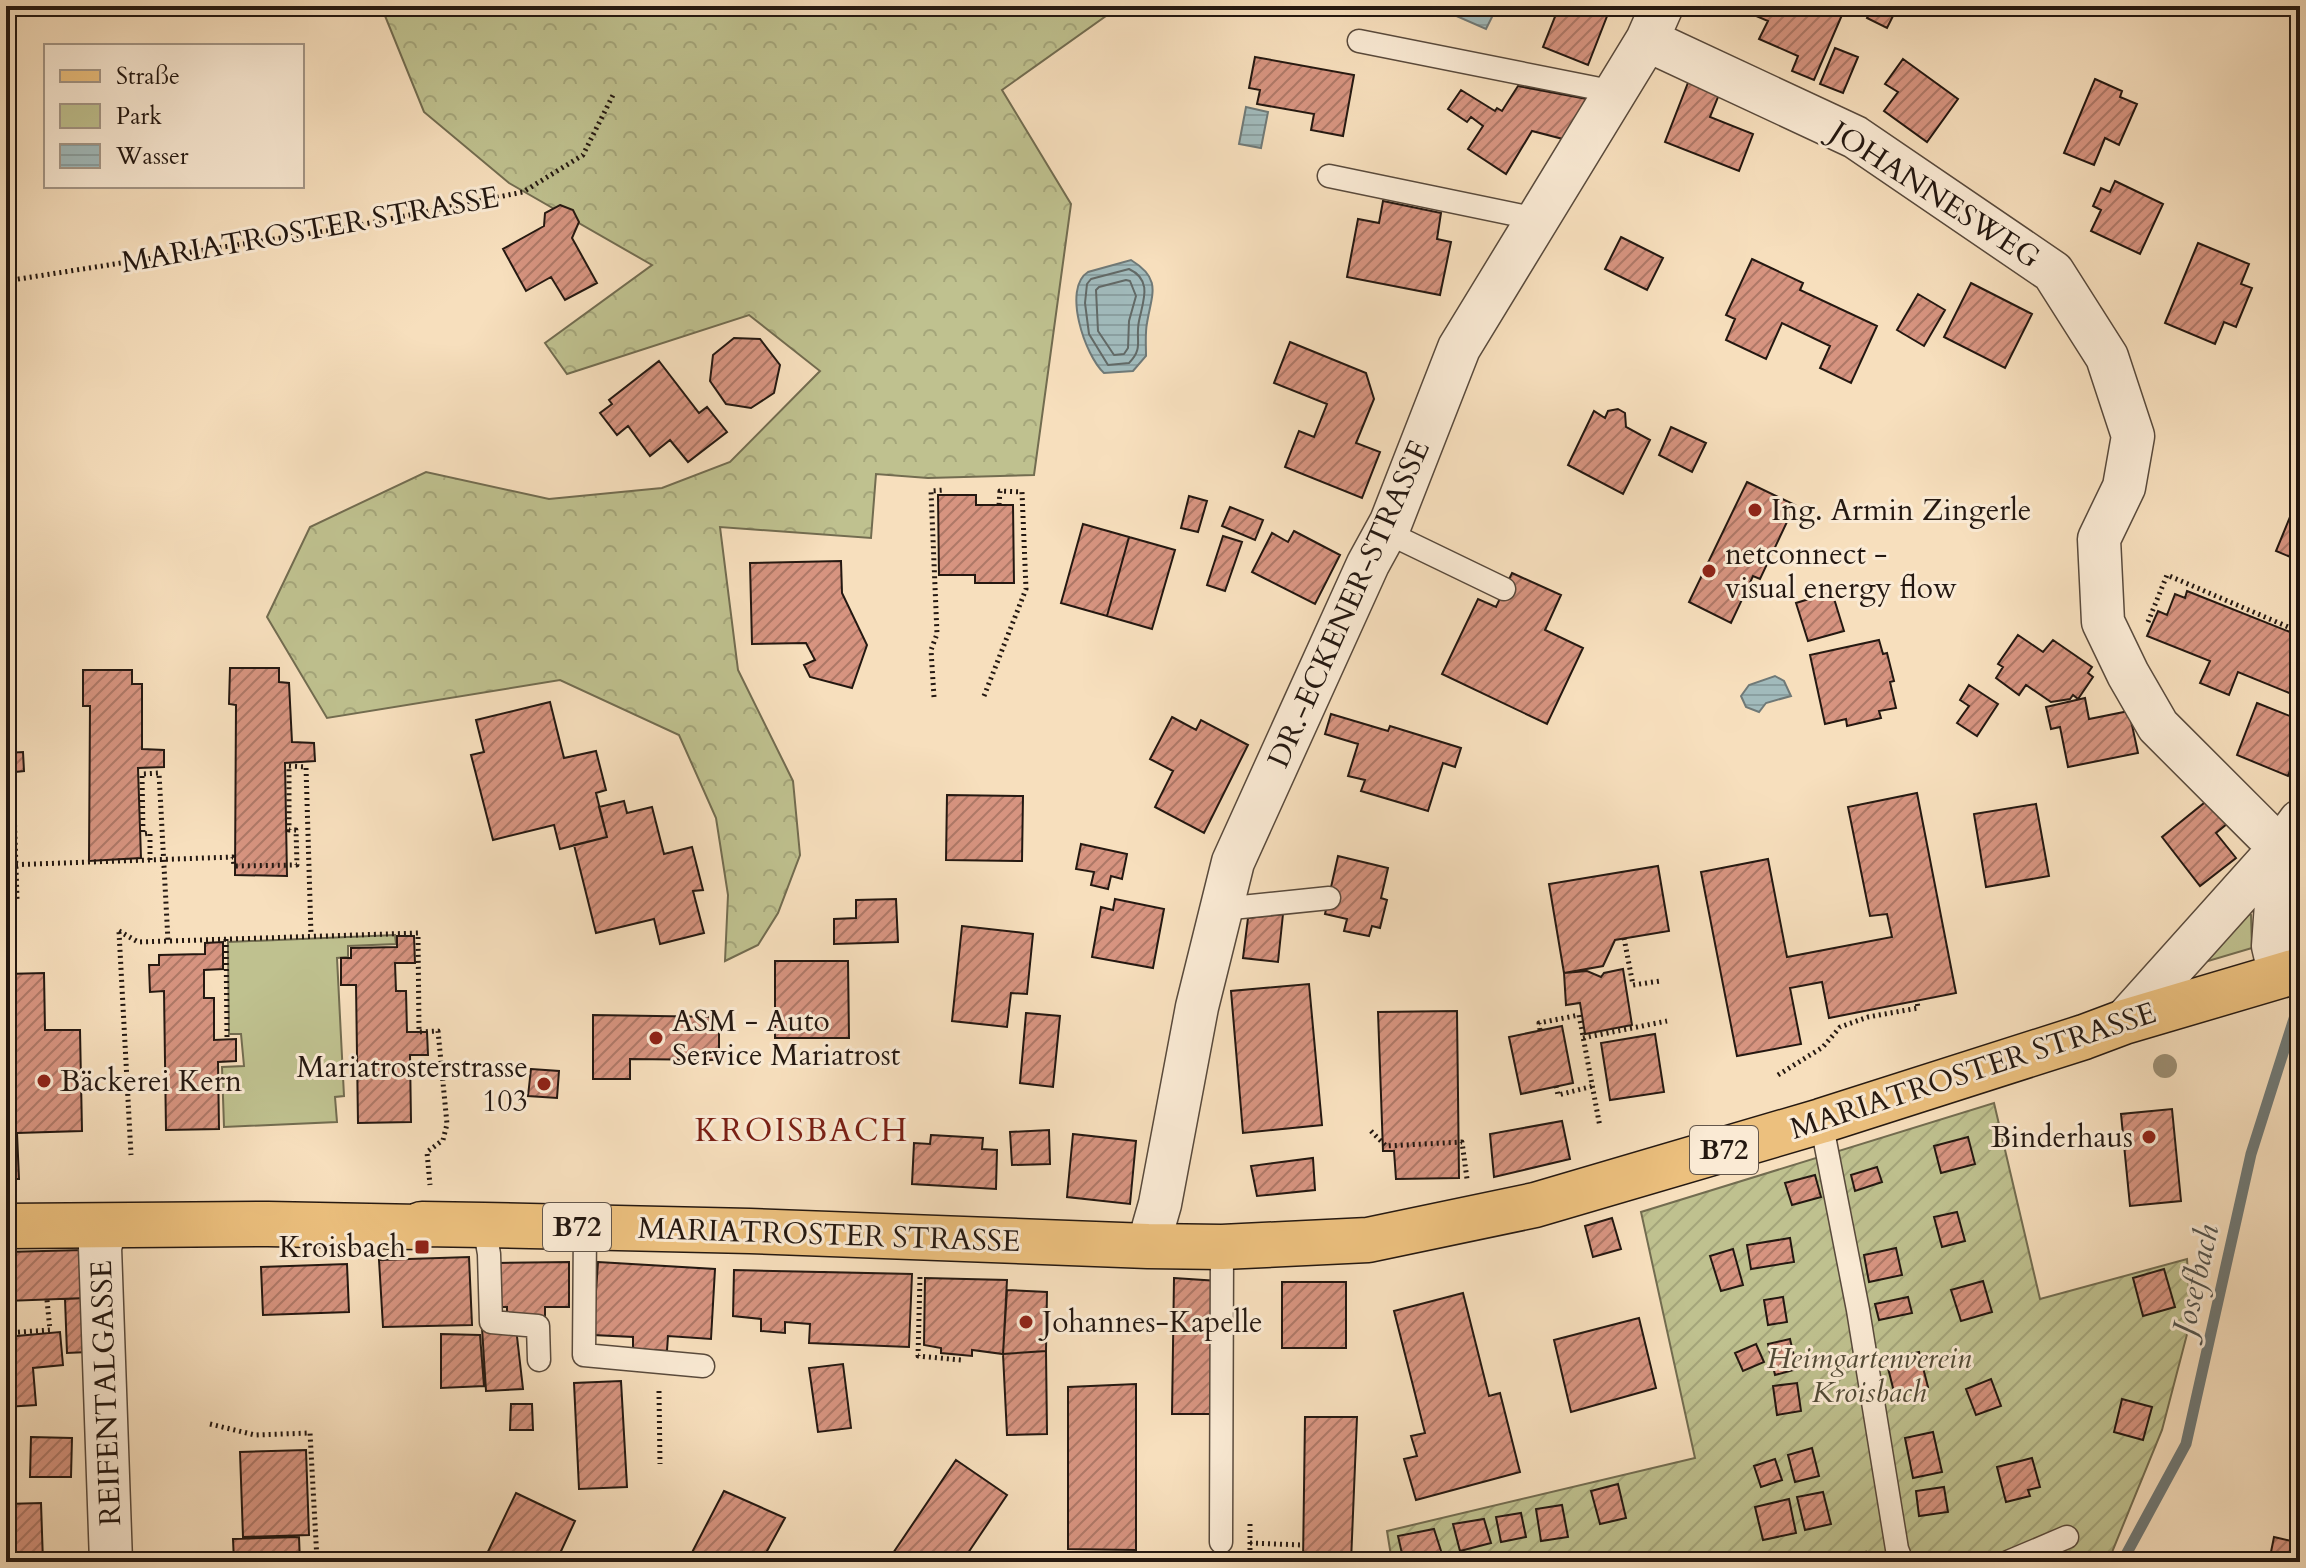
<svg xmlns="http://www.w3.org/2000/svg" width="2306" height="1568" font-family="Cardo,serif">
<defs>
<pattern id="forest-crowns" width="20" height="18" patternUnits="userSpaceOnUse" patternTransform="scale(2)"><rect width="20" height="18" fill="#bfc18f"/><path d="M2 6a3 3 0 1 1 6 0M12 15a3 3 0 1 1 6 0" fill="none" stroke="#a4a57a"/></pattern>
<pattern id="garden-furrows" width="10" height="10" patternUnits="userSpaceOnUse" patternTransform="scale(2)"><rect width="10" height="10" fill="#bfc18f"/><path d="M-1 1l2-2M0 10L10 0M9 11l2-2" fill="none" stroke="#a4a57a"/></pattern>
<pattern id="water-rules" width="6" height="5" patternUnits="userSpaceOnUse" patternTransform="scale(2)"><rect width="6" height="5" fill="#a1babb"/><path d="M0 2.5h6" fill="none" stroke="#8a9fa0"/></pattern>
<pattern id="building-hatch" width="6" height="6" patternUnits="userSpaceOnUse" patternTransform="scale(2)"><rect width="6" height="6" fill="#d79480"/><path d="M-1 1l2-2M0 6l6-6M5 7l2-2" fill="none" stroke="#ae7867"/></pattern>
</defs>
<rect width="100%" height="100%" fill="#f7dfbd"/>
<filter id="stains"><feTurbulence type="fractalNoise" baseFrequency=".0025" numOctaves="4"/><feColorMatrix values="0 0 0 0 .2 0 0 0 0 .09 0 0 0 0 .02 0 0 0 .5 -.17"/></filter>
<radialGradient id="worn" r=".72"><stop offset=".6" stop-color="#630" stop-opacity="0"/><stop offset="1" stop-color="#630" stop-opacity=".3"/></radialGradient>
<path fill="#bfc18f" stroke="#726c50" stroke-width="2" d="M2243,911l8,4 1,33 -64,19z
M395,935l1,9 -48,2v11l-11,1 7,138 -9,1 2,25 -113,5 -2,-60 22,-1 -3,-32h-12l-1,-92z"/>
<path fill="url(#forest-crowns)" stroke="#726c50" stroke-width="2" d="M381,6h739l-118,84 69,114 -37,271 -106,3 -52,-4 -5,64 -151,-11 18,143 55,111 7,74 -22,58 -20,32 -33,16 3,-66 -12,-77 -37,-83 -119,-55 -233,38 -60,-101 43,-90 116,-55 123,27 113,-11 68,-26 90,-91 -71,-56 -182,59 -22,-31 107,-78 -143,-82 -85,-71z"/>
<path fill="url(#garden-furrows)" stroke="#726c50" stroke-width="2" d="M1994,1103l46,196 147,-40 4,60 -29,111 -54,132h-716l-5,-31 308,-73 -54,-246z"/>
<path fill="url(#water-rules)" stroke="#6f7977" stroke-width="2" d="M1448,6h42l6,3 -10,20 -41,-18z
M1246,107l22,5 -7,36 -22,-4z
M1131,260c31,19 21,33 16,63 -2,10 -1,22 -1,33l-13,15 -29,2c-19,-17 -42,-85 -16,-101z
M1775,676l9,5 7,15 -25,7 -7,9 -13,-5 -5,-11 8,-11z"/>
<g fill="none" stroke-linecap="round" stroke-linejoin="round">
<path stroke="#626966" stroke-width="2" d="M1129,269c24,11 14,32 10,52 -4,19 5,27 -10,42l-21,2 -19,-31 -4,-31 2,-19 4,-5z
M1126,280l4,1 6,15 -7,25 -1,27 -4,6 -10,1 -16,-24 -2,-41 3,-3z"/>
<path stroke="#6f7977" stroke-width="11" d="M2122,1562l64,-118 65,-290 49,-154"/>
</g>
<path fill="url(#building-hatch)" stroke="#241811" stroke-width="2" d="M1549,6h62l-23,59 -45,-18 15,-38z
M1743,6h78l21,9 -28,65 -22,-9 6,-15 -39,-17 9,-18 -26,-11z
M1873,6h25l-11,22 -20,-10z
M1835,48l23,9 -15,36 -23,-9z
M1255,57l99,18 -11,61 -32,-6 3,-16 -57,-10 3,-14 -11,-2z
M1903,59l55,40 -31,43 -43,-31 14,-19 -13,-8z
M1691,75l31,12 -12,30 43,17 -14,37 -74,-29z
M2095,79l27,12 -2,6 17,7 -18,41 -14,-7 -11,27 -30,-12z
M1518,86l69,13 -24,40 -31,-8 -26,43 -38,-25 15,-23 -12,-9 -4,5 -19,-13 13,-19 34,21 2,-3 5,3z
M2115,181l48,23 -23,50 -49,-23 10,-21 -8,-4 8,-18 9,4z
M1383,201l58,12 -4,26 14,3 -11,53 -93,-18 11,-58 21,4z
M560,205l13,5 6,12 -7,16 25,45 -32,17 -14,-23 -25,14 -23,-42 41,-23 1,-13z
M1621,237l42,21 -16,32 -42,-21z
M2198,243l51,21 -8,20 11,4 -16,39 -12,-5 -9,22 -50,-21z
M1752,259l51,24 -3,7 77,36 -26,57 -31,-15 10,-22 -48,-23 -16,36 -40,-19 9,-21 -9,-4z
M1971,283l61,31 -27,54 -61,-31z
M1918,294l27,16 -21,36 -27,-16z
M734,338l26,1 20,26 -6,28 -23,15 -25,-4 -16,-23 3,-26z
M1290,342l76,31 8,26 -18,44 24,9 -18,46 -77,-31 14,-36 15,6 13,-33 -53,-21z
M659,361l40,52 8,-6 20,25 -39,30 -18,-22 -20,16 -22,-30 -11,9 -17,-22 12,-9 -3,-4z
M1618,409l7,4 1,14 24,13 -27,54 -55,-29 26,-54 11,7 3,-7z
M1671,427l35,16 -14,29 -33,-17z
M1747,482l48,23 -35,74 -7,-3 -22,47 -42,-21z
M938,495h38v10h37l1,78h-39v-8h-36z
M1189,496l18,5 -9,31 -17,-4z
M2297,500l3,1v60l-24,-10z
M1230,507l33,13 -8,20 -33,-14z
M1083,524l46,13 -22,79 -46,-13z
M1294,531l46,24 -25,49 -63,-32 20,-39 16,9z
M1223,536l19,6 -17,49 -18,-6z
M1129,537l46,13 -23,79 -45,-13z
M841,561l1,32 25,52 -15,43 -42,-11 -6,-12 11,-5 -9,-17 -54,1 -2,-81z
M1512,573l49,22 -16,35 38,18 -36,76 -105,-50 36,-75 18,8z
M2187,591l113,45 -1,61 -61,-25 -9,23 -29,-12 10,-22 -63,-25 11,-25 9,4 8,-21 10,4z
M1832,592l12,39 -36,10 -12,-38z
M2018,635l25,17 10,-12 39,27 -4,6 5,4 -15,22 -5,-4 -3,4 -19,3 -25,-17 -7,10 -23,-17 7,-11 -5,-3z
M1879,640l4,14 4,-1 7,28 -4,1 6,26 -17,3 2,7 -34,8 -1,-7 -21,5 -15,-69z
M230,668h49v14l10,1 3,59 22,1 1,18 -30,2 2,113 -52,-1 1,-170 -7,-1z
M83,670h49v14h10v65l22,1v17l-26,1 3,90 -52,3 1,-155h-7z
M1969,685l29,19 -21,32 -20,-13 12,-17 -9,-6z
M2085,698l4,21 40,-8 9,42 -70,14 -8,-40 -9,2 -5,-22z
M550,702l14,56 32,-7 10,39 -10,3 11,44 -47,12 -6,-24 -61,15 -22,-85 13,-3 -8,-32z
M2257,703l43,17v24l-12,32 -51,-21z
M1331,714l57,17 2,-5 71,22 -6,19 -12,-4 -15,48 -67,-20 4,-11 -17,-4 10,-32 -33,-10z
M1172,717l24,13 5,-10 47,25 -44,88 -49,-26 18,-36 -23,-12z
M23,752l1,19 -18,2v-20z
M1917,793l39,200 -127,25 -7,-36 -32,6 11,56 -64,12 -36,-184 67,-13 19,98 105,-20 -5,-23 -17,2 -22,-109z
M947,795l76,1 -1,65 -76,-1z
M2209,799l19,24 -12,10 20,25 -36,28 -38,-49z
M624,801l3,12 25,-6 12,47 28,-7 11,43 -10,1 11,42 -44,11 -6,-25 -58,14 -22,-88 33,-8 -8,-30z
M2036,804l13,72 -63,11 -12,-73z
M1081,844l46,10 -5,25 -11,-3 -3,13 -17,-4 3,-13 -18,-3z
M1338,856l50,12 -7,30 6,2 -7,28 -8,-2 -3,10 -25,-5 3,-12 -22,-5z
M1658,866l11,65 -54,9 -12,26 -39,7 -15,-89z
M896,899l2,43 -64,2v-25l22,-1v-18z
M1115,899l49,10 -11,59 -61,-11 9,-50 12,3z
M1283,914l-5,48 -35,-4 5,-40z
M962,926l71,8 -6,60 -16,-1 -4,34 -55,-6z
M397,936h17l1,27h-20l1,28h10l1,41h20l1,23h-18l1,67 -53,1 -2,-138h-15v-27h10v-10l46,-1z
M223,942v27l-19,1v28h10v42l22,-1v22l-18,1 1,67 -53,1 -2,-139 -14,1 -1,-27h10v-10l46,-1v-11z
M775,961h73l1,77h-74z
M1623,969l9,56 -47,9 -5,-31 -14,2 -2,-32 23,-2 14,6 3,-4z
M44,973l1,57h35l2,101 -65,2 2,46h-13v-205z
M1309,984l13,141 -79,8 -12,-142z
M1457,1011l2,167 -63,1 -2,-28h-11l-5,-139z
M1026,1013l34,3 -7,71 -33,-4z
M593,1015l126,2v43l-89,-1v20h-37z
M1562,1026l11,57 -52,11 -12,-57z
M1655,1034l9,58 -54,8 -9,-57z
M531,1069l28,2 -2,27 -29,-2z
M2172,1109l9,92 -51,5 -9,-92z
M1562,1121l8,38 -76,18 -4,-43z
M1049,1130l1,34 -38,1 -2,-33z
M1073,1134l63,7 -6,63 -63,-7z
M931,1135l52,3 -1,11 15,1 -1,39 -84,-5 2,-41 16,1z
M1968,1137l7,27 -34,9 -7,-27z
M1313,1158l2,32 -58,6 -6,-30z
M1877,1167l5,15 -27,9 -4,-16z
M1815,1175l6,22 -29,8 -7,-22z
M1957,1212l8,29 -23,6 -8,-30z
M1612,1218l9,31 -28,8 -8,-31z
M1790,1238l4,24 -43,7 -4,-24z
M1896,1248l6,27 -33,7 -5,-27z
M1733,1249l10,36 -22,6 -11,-35z
M83,1250l3,48 -80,3v-49z
M469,1257l3,68 -89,2 -4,-67z
M569,1262v45h-24v10l-38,1v-11h-11v-44z
M598,1262l117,7 -4,70 -43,-3 -1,15 -34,-2v-12l-40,-2z
M347,1264l2,48 -86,3 -2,-48z
M2164,1269l11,38 -32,9 -10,-38z
M734,1270l178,4 -3,73 -100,-4 1,-19 -25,-2v11l-24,-2v-12l-28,-3z
M925,1278l82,2 -4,74 -31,-4v6l-10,-1 -21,-2v-5l-17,-3z
M1174,1278l44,3 -1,133h-45z
M1983,1281l9,31 -31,9 -10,-31z
M1282,1282h64v66h-64z
M1007,1290l40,2 -1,59 -43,3z
M1463,1293l26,103 11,-3 20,79 -104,28 -12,-41 13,-3 -6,-20 14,-3 -31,-122z
M1783,1297l4,25 -19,3 -4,-25z
M1908,1297l4,16 -33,7 -4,-16z
M86,1298l2,54 -21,1 -2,-54z
M1639,1318l17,70 -85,24 -17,-72z
M482,1328h34l7,61 -37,2z
M60,1332l3,33 -30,3 3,37 -30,2v-70z
M441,1334l39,1 4,51 -43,2z
M1790,1339l7,30 -22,6 -7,-31z
M1756,1344l8,18 -21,9 -8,-18z
M1046,1351l1,83 -40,1 -4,-81z
M1919,1352l9,35 -33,9 -9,-36z
M843,1364l8,64 -33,4 -9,-64z
M1991,1379l10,27 -25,9 -10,-26z
M621,1381l6,106 -48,2 -5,-106z
M1797,1383l4,28 -24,4 -4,-29z
M1136,1384v166l-68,-1v-162z
M2122,1399l30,8 -9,33 -29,-8z
M511,1404h21l1,26h-23z
M1305,1417h52l-6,145h-48z
M1933,1432l9,40 -29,6 -8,-40z
M31,1437l41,1 -1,39h-41z
M1812,1448l7,28 -24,6 -7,-27z
M306,1450l3,85 -66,2 -3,-85z
M2032,1458l8,29 -12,3 2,6 -24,6 -9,-35z
M1775,1459l7,21 -21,7 -7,-21z
M956,1460l51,35 -35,52 -10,15h-75z
M1618,1484l8,34 -26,6 -9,-33z
M1944,1487l4,25 -29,4 -3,-25z
M724,1491l61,27 -24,44h-74z
M1823,1492l8,32 -26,6 -8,-33z
M516,1493l59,28 -19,41h-73z
M1789,1499l7,34 -33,7 -8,-33z
M41,1503l2,59h-37v-58z
M1562,1505l6,32 -27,4 -5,-32z
M1521,1513l5,24 -25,5 -5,-25z
M1484,1519l7,24 -31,8 -7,-27z
M1434,1529l8,25 -20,5 -1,-6 -18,5 -5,-22z
M299,1537l1,25h-66l-1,-23z
M2274,1537l26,6v19h-31z"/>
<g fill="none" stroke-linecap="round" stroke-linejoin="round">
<g stroke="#594a3c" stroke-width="25">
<path id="lane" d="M1359,41l256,51
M1329,176l208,43
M1386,532l118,57
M1222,909l107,-11
M1821,1121l37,189 39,239 5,13
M484,1225l5,29 2,68 47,4 1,34
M585,1228l-1,127 119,11
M1221,1542l1,-295
M2008,1562l59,-25"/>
</g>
<g stroke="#594a3c" stroke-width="45">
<path id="street" d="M1647,40l208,97 198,135 54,85 26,79 -9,51 -25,52 4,83 25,52 30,52 122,122 -7,98 7,30
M2124,1022l156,-174 20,-27
M107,1225l-7,22 11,315
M1148,1246l12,-42 37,-197 36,-145 135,-298 23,-42 68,-174 188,-308 15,-34"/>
</g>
<g stroke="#241811" stroke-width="47">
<path id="primary" d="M6,1226l262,-2 152,3 2,-3 62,1 266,6 398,15 74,1 146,-7 167,-35 286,-84 263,-84 40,-15 176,-52"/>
</g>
<path stroke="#241811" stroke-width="5" stroke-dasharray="2 4" stroke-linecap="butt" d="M6,281l339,-53 178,-36 60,-37 31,-62
M2148,622l19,-47 133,57
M984,696l42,-107 -4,-97 -22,-1 -1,14
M934,697l-3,-47 6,-16 -6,-143 13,-1
M289,766l17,1 5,168
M6,779l7,-1 4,121
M150,860v-27l-7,1 -1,-60 17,-1 9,168
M119,931l19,11 280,-9 1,99 19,-1 9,93 -4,16 -16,12 3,33
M119,932l12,223
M1624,938l9,47 27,-4
M226,939l1,100
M1540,1030l-1,-7 40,-8 21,112
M1583,1038l84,-17
M1778,1075l45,-28 17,-20 28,-10 50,-9 -1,-7
M1556,1086l2,9 35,-9
M1371,1131l15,15 76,-4 5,37
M920,1277l-2,79 43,4
M6,1333l44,-3 -3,-30
M659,1391l1,73
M210,1424l45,11 55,-2 7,127 -13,2
M1250,1543l53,2
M1825,1562l42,-9"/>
<use href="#lane" stroke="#faead4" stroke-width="22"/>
<use href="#street" stroke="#faead4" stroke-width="42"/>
<use href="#primary" stroke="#ecc07e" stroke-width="44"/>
<path stroke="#241811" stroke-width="5" stroke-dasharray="2 4" stroke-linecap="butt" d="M6,845v20l227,-8 1,9 63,-1 -1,-35h-7v-64
M1250,1562v-38"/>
</g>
<circle fill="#9c8e73" cx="2165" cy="1066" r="12"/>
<g fill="#8f2418" stroke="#faead4" stroke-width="3">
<circle cx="1755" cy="510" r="8"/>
<circle cx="1709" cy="571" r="8"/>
<circle cx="656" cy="1038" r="8"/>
<circle cx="44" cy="1081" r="8"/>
<circle cx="544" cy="1084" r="8"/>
<circle cx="2149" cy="1137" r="8"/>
<rect x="414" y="1239" width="16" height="16" rx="4"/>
<circle cx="1026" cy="1322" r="8"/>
</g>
<g text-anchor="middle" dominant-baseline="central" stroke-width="6" stroke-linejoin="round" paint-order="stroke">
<g fill="#faead4" stroke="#64574c" stroke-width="2">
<rect x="1690" y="1126" width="68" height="48" rx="6"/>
<rect x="543" y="1203" width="68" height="48" rx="6"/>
</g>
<g font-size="28" font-weight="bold" fill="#241811">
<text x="1724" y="1150">B72</text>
<text x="577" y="1227">B72</text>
</g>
<g font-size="30" fill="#241811" stroke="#faead4">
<text transform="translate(1935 195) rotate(33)">JOHANNESWEG</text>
<text transform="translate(310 230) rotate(-10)">MARIATROSTER STRASSE</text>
<text transform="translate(1349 604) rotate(-66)">DR.-ECKENER-STRASSE</text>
<text transform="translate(1973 1071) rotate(-18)">MARIATROSTER STRASSE</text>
<text transform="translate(829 1235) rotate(2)">MARIATROSTER STRASSE</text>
<text transform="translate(106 1393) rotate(-92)">REIFENTALGASSE</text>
</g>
<g font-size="30" fill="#241811" stroke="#faead4" text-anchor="start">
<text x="1771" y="510">Ing. Armin Zingerle</text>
<text x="1725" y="554">netconnect -<tspan x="1725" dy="34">visual energy flow</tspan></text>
<text x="672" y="1021">ASM - Auto<tspan x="672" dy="34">Service Mariatrost</tspan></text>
<text x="528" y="1067" text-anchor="end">Mariatrosterstrasse<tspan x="528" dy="34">103</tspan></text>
<text x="60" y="1081">Bäckerei Kern</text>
<text x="2133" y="1137" text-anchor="end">Binderhaus</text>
<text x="406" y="1247" text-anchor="end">Kroisbach</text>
<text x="1042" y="1322">Johannes-Kapelle</text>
</g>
<g font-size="30" font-style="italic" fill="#524b37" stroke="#faead4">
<text x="1869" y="1358">Heimgartenverein<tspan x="1869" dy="34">Kroisbach</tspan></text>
</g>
<g font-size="32" letter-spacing="2" fill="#7a1f14" stroke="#faead4">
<text x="802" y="1131">KROISBACH</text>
</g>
<g font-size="32" font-style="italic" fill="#50514c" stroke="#faead4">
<text transform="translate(2196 1280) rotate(-77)">Josefbach</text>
</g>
</g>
<rect width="2306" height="1568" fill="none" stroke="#f7dfbd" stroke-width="32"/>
<rect x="8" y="8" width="2290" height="1552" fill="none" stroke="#241811" stroke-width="4"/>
<rect x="16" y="16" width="2274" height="1536" fill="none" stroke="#241811" stroke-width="2"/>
<rect x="44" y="44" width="260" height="144" fill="#faead4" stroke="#a49686" stroke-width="2"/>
<rect x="60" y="70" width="40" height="12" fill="#ecc07e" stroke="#a49686" stroke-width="2"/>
<text x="116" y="84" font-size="24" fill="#241811">Straße</text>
<rect x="60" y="104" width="40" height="24" fill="#bfc18f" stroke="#a49686" stroke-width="2"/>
<text x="116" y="124" font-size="24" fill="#241811">Park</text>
<rect x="60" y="144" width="40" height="24" fill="url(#water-rules)" stroke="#a49686" stroke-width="2"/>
<text x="116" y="164" font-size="24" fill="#241811">Wasser</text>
<rect width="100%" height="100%" filter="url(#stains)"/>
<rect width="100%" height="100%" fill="url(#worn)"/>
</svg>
